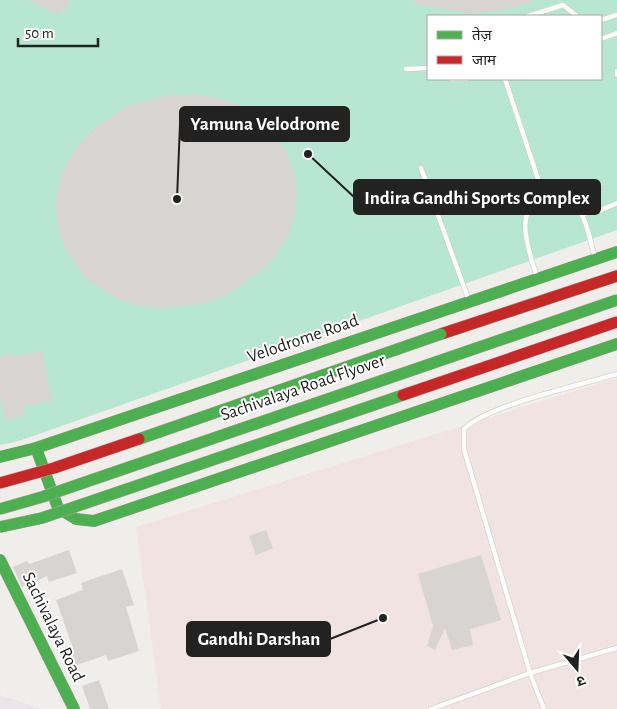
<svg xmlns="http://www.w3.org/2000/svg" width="617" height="709" font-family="'Alegreya Sans','Noto Sans Devanagari',sans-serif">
<rect width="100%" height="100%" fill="#f0eeeb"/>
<path fill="#f1e3e1" d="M617,378v331h-456l-25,-182z"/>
<path fill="#ede4e9" d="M0,695l39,13v1h-39z"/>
<path fill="#b7e6d2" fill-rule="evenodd" d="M0,0h617v230l-598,211 -19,4zM428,16h173v63h-173z"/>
<path fill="#d7d4d2" d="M28,0h42l-3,9h-4l-3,6z
M415,0h117v3l-34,8 -28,2 -56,-9z
M171,95h29l21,4 17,6 19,11 16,15 14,22 8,22 2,20 -3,22 -6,18 -14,23 -13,13 -25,18 -21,11 -20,5 -32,3 -22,-2 -23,-7 -31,-20 -22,-31 -7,-20 -2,-24 4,-25 8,-17 9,-15 20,-21 33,-21z
M42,351l10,50 -29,6 2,9 -20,4 -5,-24v-40l13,-2v3z
M266,530l7,18 -17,7 -7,-19z
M69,550l8,23 -28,9 -2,-6 -25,11 -9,-20 14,-6 2,3z
M481,555l20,65 -31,9 3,16 -21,5 -7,-22 -10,22 -8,-4 6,-20 -15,-52z
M122,569l12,36 -8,2 13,44 -31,10 -2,-6 -32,11 -5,-17 4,-1 -17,-48 27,-10 -2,-7z
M99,680l10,29h-19l-8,-23z"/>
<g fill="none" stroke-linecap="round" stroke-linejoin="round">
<g stroke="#c9c8c7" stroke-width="5.5">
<path id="lane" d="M528,16l35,-11 14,11
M601,20l16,-5
M601,39l16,-6
M406,69l22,-1
M617,71v4
M450,79h17
M505,79l39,118
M421,168l48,133
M581,214l18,-3 18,-8
M537,277c-8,-26 -28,-75 14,-81 10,-1 17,1 24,8 12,14 15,37 20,54
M431,709l99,-36 87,-25
M544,709l-14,-36 -66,-224v-20c23,-24 117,-44 153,-55"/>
</g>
<g stroke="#999a82" stroke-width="12">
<path id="fast" d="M36,448l22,60 18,11 18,2 523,-177
M0,457l36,-9 581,-196
M0,560l74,149"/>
</g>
<g stroke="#999a82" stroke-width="12">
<path id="jam" d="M441,334l176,-58"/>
</g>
<use href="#lane" stroke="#fdfcfc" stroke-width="4.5"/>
<use href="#fast" stroke="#4caf50" stroke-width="11"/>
<use href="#jam" stroke="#c62828" stroke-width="11"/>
<g stroke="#c5a2ac" stroke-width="12" stroke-linecap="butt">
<path id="fast-bridge" d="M139,439l302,-105
M0,509l42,-12 575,-197
M0,527l42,-9 361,-123"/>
</g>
<g stroke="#c5a2ac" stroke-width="12" stroke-linecap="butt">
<path id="jam-bridge" d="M403,395l214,-73
M0,483l54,-15 85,-29"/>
</g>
<use href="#fast-bridge" stroke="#4caf50" stroke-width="11"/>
<use href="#jam-bridge" stroke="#c62828" stroke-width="11"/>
</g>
<g text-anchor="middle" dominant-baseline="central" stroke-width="4" stroke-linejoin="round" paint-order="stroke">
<g font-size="18" fill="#222" stroke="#fff">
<text transform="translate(303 339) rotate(-19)">Velodrome Road</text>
<text transform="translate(303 388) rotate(-19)">Sachivalaya Road Flyover</text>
<text transform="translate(53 627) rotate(64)">Sachivalaya Road</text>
</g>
</g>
<path fill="none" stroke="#222" stroke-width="2" d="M177 199L180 124M308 154L354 197M383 618L330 639"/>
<g fill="#222" stroke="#fff" stroke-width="2">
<circle cx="177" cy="199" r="5"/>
<circle cx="308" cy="154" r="5"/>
<circle cx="383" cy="618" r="5"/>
</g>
<g fill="#222" stroke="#222" stroke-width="2">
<rect x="180" y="107" width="169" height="34" rx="5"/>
<rect x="354" y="180" width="246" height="34" rx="5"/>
<rect x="187" y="622" width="143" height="34" rx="5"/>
</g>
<g font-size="19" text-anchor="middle" font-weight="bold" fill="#fff">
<text x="265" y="130">Yamuna Velodrome</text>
<text x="477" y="204">Indira Gandhi Sports Complex</text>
<text x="259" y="645">Gandhi Darshan</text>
</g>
<rect x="427" y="15" width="175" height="65" fill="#ffffff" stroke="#a7a7a7"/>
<rect x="437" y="31" width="25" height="8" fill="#4caf50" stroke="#a7a7a7"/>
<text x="472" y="40" font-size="15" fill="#222222">तेज़</text>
<rect x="437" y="56" width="25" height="8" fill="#c62828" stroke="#a7a7a7"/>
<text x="472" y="65" font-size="15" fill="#222222">जाम</text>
<g transform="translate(577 669) rotate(161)" stroke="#ffffff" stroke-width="4" paint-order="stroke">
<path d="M0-4L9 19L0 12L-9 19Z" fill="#222222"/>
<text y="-8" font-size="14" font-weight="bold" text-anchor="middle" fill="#222222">उ</text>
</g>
<path d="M18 38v8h80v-8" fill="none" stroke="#222222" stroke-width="2.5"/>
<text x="25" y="38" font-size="15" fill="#222222" stroke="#ffffff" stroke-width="4" paint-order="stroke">50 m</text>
</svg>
